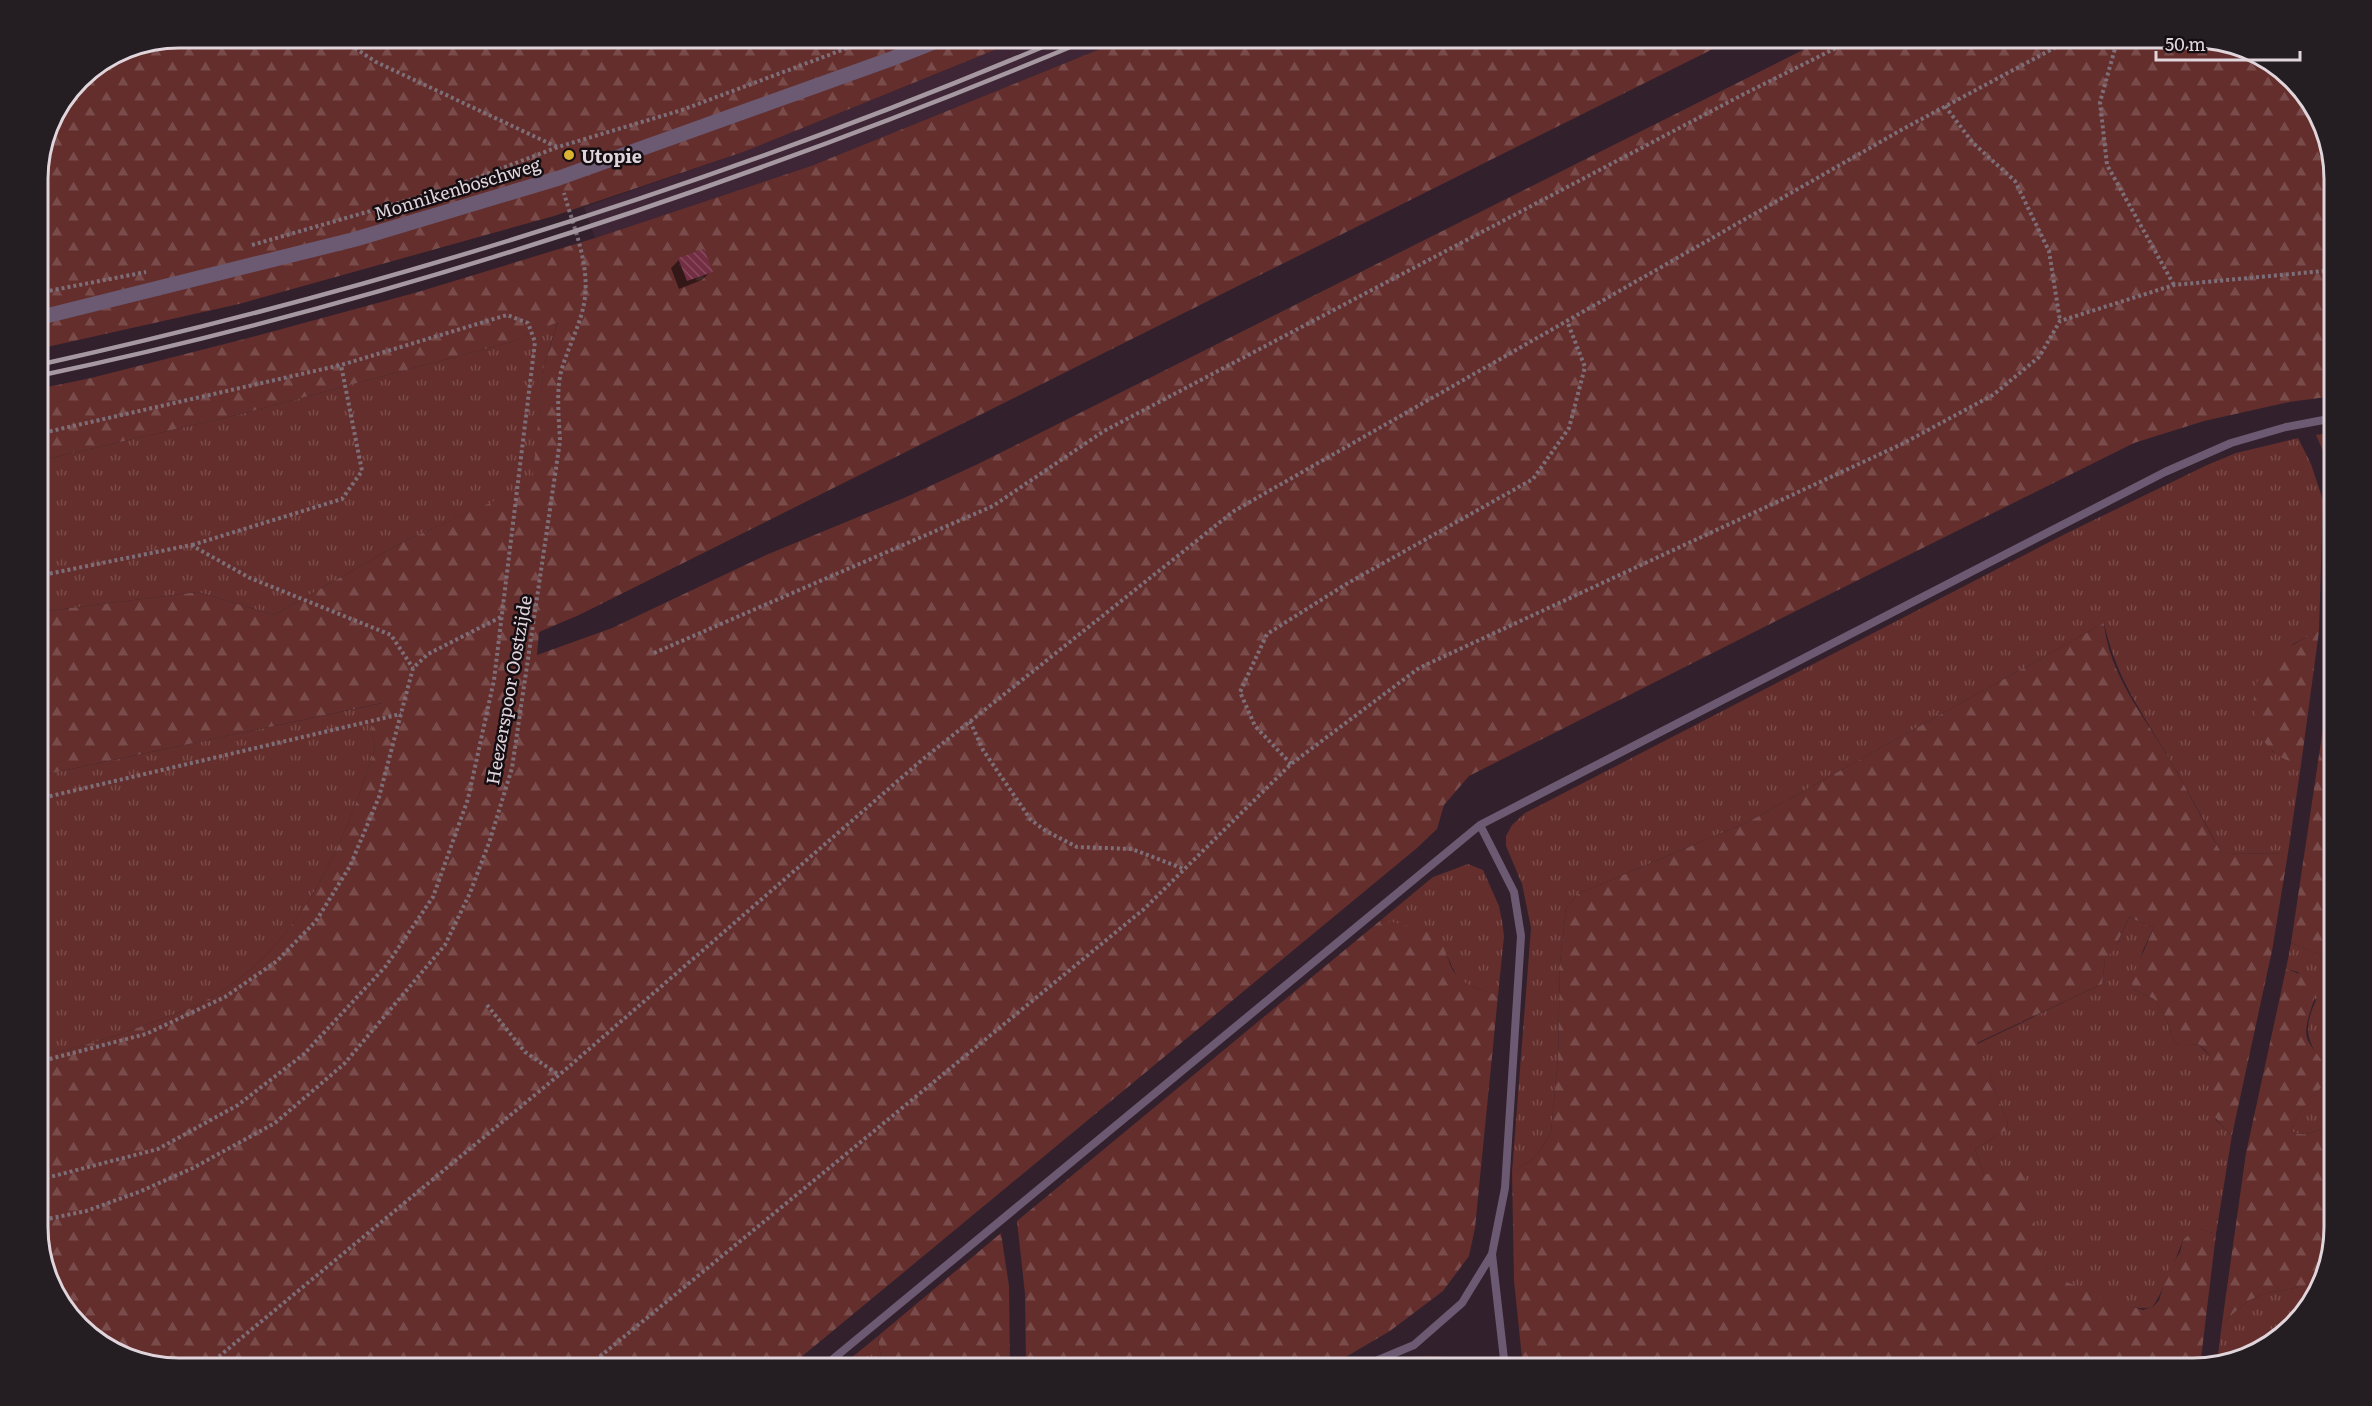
<svg xmlns="http://www.w3.org/2000/svg" width="2372" height="1406" font-family="Literata,serif">
<defs>
<pattern id="grass-tufts" width="24" height="20" patternUnits="userSpaceOnUse" patternTransform="scale(1.5)"><rect width="24" height="20" fill="#632e2c"/><path d="M3 7l-1-3M5 7V3M7 7l1-3M15 17l-1-3M17 17v-4M19 17l1-3" fill="none" stroke="#794b4a"/></pattern>
<pattern id="forest-firs" width="22" height="20" patternUnits="userSpaceOnUse" patternTransform="scale(1.5)"><rect width="22" height="20" fill="#632e2c"/><path d="M5 1l3.5 6h-7zM16 11l3.5 6h-7z" fill="#794b4a"/></pattern>
<pattern id="building-back-hatch" width="6" height="6" patternUnits="userSpaceOnUse" patternTransform="scale(1.5)"><rect width="6" height="6" fill="#732e44"/><path d="M-1 5l2 2M0 0l6 6M5-1l2 2" fill="none" stroke="#874b5e"/></pattern>
</defs>
<rect width="100%" height="100%" fill="#32202c"/>
<path fill="#3e2636" d="M1024,38h103l-316,128 -216,72 -11,-31 162,-56z"/>
<path fill="url(#grass-tufts)" d="M558,321l-14,44 -11,119 -130,58 -129,73 -76,-23 -160,20v-151l203,-47 270,-72z
M2334,432v44l-18,-41z
M2298,438l13,26 12,36 -4,131 -26,13 -31,91 11,17 28,13 -13,88 -66,1c-17,-31 -34,-63 -52,-94 -29,-50 -53,-79 -66,-137l-354,198 -172,73 -12,14 -6,55 -2,95 -7,74 -9,16 -10,12 -20,12 19,-244 -9,-44 -16,-38v-10l6,-11 13,-12 540,-279 142,-69 29,-12z
M383,703l-12,28 4,13 -1,8c-32,98 -77,203 -175,252 -16,8 -34,13 -51,20 -36,13 -73,26 -110,31v-279z
M1468,864l15,6 16,36 3,15 2,15 -6,60 -32,-12 -9,-7 -17,-36 -18,-11 -41,-10 52,-43z
M2129,917l25,11 -11,22 -10,39 21,10 9,13 12,31 9,3 14,-2 16,16 1,9 -4,18 5,33 16,15 -16,99 -16,-5 -17,11c-2,7 -26,64 -30,66 -13,10 -76,-17 -91,-26 -5,-3 -9,-7 -14,-11l-64,-94 -9,-26 31,-19 2,-6 -31,-80 125,-60 3,-25 13,-17z
M2291,943l43,17v162c-14,6 -27,18 -43,9l4,-11 11,-17 13,-13 6,-24c-19,-25 -22,-37 -9,-66l-18,-28 -12,-3z
M2319,1283l-4,15 -51,51 -47,13 5,-39 26,-22 15,-7z
M878,1336l4,32h-24l-2,-14z
M1430,1356l17,1 15,11h-72l19,-11z"/>
<path fill="url(#forest-firs)" d="M179,38h845l-278,113 -192,65 -315,88 -201,45v-179l14,-53 27,-38 46,-31z
M1127,38h608l-1156,577 -40,17 -2,23 75,-27 154,-73 138,-57 74,-34 849,-426h366l71,19 51,51 19,62v226l-45,6 -85,19 -70,22 -336,167 -329,166 -25,29 -7,24 -20,19 -629,520h-609l-71,-19 -51,-51 -19,-62v-181c37,-5 74,-18 110,-31 17,-7 35,-12 51,-20 98,-49 143,-154 175,-252l1,-8 -4,-13 11,-28 -344,73v-164l160,-20 76,23 129,-73 129,-58 12,-119 14,-43 -47,20 -270,72 -203,47v-72l53,-11 161,-41 166,-45 177,-54 216,-72z
M2104,623c5,52 41,94 66,137 18,31 34,63 52,94l66,-1 -16,98 -40,184c-9,-9 -20,-17 -22,-30 -5,-28 17,-39 -12,-61l-14,2 -9,-3 -12,-31 -9,-13 -21,-10 -2,-10 23,-51 -25,-11 -15,33 -9,9 -3,25 -125,59 31,81 -2,6 -31,19 9,26 38,-12 20,95 6,11 14,11 37,16 44,14 11,-4 5,-6 9,-29 12,-19 3,-12 8,-7 9,-4 16,5 -16,133 -677,1 -9,-87 -2,-109 20,-12 10,-12 9,-16 7,-74 2,-95 6,-55 12,-14 172,-73z
M2319,631l-18,134c-9,-2 -18,-6 -26,-12 -25,-19 -29,-66 -7,-89 15,-15 33,-24 51,-33z
M2332,668l2,5v287l-43,-17z
M1381,920c15,3 52,9 60,22 7,12 8,28 19,37 10,9 26,11 38,17l-23,232 -6,28 -26,35 -53,40 -63,37h-301l-1,-74 -8,-73z
M2286,969l25,9 8,5c-3,16 -16,40 -12,55 4,12 21,24 19,37 -1,11 -12,20 -18,27 -8,9 -13,18 -17,29 16,9 29,-3 43,-9v47l-10,12 10,9v37l-15,56 -56,11 -15,7 -26,22 24,-170z
M1001,1233l8,53 1,82h-128l-4,-32z
M856,1354l2,14h-20z"/>
<path fill="#0007" d="M679,260l32,11 -9,9 -23,9 -8,-21z"/>
<path fill="url(#building-back-hatch)" d="M704,249l9,23 -26,9 -9,-23z"/>
<g fill="none" stroke-linecap="round" stroke-linejoin="round">
<path stroke="#7e6e78" stroke-width="4" stroke-dasharray="3 3" stroke-linecap="butt" d="M340,38l36,24 181,85
M2118,38l-18,64 7,63 67,120
M1945,106l28,37 42,38 34,70 11,70
M252,245l195,-56 111,-42 124,-37 192,-72
M38,293l108,-21
M38,434l303,-69 166,-50 21,8 7,19 -41,338 -26,119 -35,98 -47,69 -82,88 -66,51 -80,44 -120,31
M192,545l150,-46 20,-28 -21,-106
M38,576l153,-31 59,33 141,57 22,33
M654,653l339,-147 111,-75 638,-336 114,-57
M970,721l13,29 48,70 15,11 31,16 55,2 52,20
M1291,764l-36,-38 -15,-34 27,-58 81,-51 185,-104 36,-51 16,-61 -18,-46
M38,799l363,-85
M487,1005l38,47 34,23
M38,1062l108,-28 79,-37 52,-36 39,-40 34,-55 29,-69 34,-129 15,-14 75,-38
M38,1221l48,-10 53,-19 54,-24 82,-45 69,-59 101,-119 25,-52 20,-53 22,-72 48,-327c-1,-22 -4,-48 1,-69 7,-26 21,-49 24,-75 4,-36 -12,-71 -21,-104
M205,1368l360,-298 358,-311 311,-248 669,-382 170,-91
M586,1368l558,-459 147,-145 128,-96 483,-224 91,-49 46,-38 21,-36 114,-36 160,-15"/>
<path stroke="#6c5972" stroke-width="8" d="M1492,1254l13,114
M822,1368l658,-543 685,-353 66,-29 55,-16 48,-9
M1359,1368l55,-23 48,-42 30,-49 13,-66 16,-252 -7,-44 -34,-67"/>
<path stroke="#6c5972" stroke-width="15" d="M38,318l318,-79 203,-61 332,-119 53,-21"/>
<path stroke="#a698a1" stroke-width="4.5" d="M38,365c353,-78 693,-186 1026,-327
M38,376c362,-76 713,-195 1054,-338"/>
</g>
<circle fill="#dab333" stroke="#140d12" stroke-width="2" cx="569" cy="155" r="6"/>
<g text-anchor="middle" dominant-baseline="central" stroke-width="5" stroke-linejoin="round" paint-order="stroke">
<g font-size="18" font-weight="bold" fill="#e1d5dc" stroke="#140d12" text-anchor="start">
<text x="581" y="155">Utopie</text>
</g>
<g font-size="18" fill="#e1d5dc" stroke="#140d12">
<text transform="translate(457 188) rotate(-17)">Monnikenboschweg</text>
<text transform="translate(508 690) rotate(-80)">Heezerspoor Oostzijde</text>
</g>
</g>
<path d="M0 0H2372V1406H0ZM179 48H2193A131 131 0 0 1 2324 179V1227A131 131 0 0 1 2193 1358H179A131 131 0 0 1 48 1227V179A131 131 0 0 1 179 48Z" fill="#241d22" fill-rule="evenodd"/>
<path fill="none" stroke="#e1d5dc" stroke-width="3" d="M179 48H2193A131 131 0 0 1 2324 179V1227A131 131 0 0 1 2193 1358H179A131 131 0 0 1 48 1227V179A131 131 0 0 1 179 48Z"/>
<path d="M2156 51v9h144v-9" fill="none" stroke="#e1d5dc" stroke-width="3"/>
<text x="2165" y="51" font-size="18" fill="#e1d5dc" stroke="#140d12" stroke-width="4.5" paint-order="stroke">50 m</text>
</svg>
